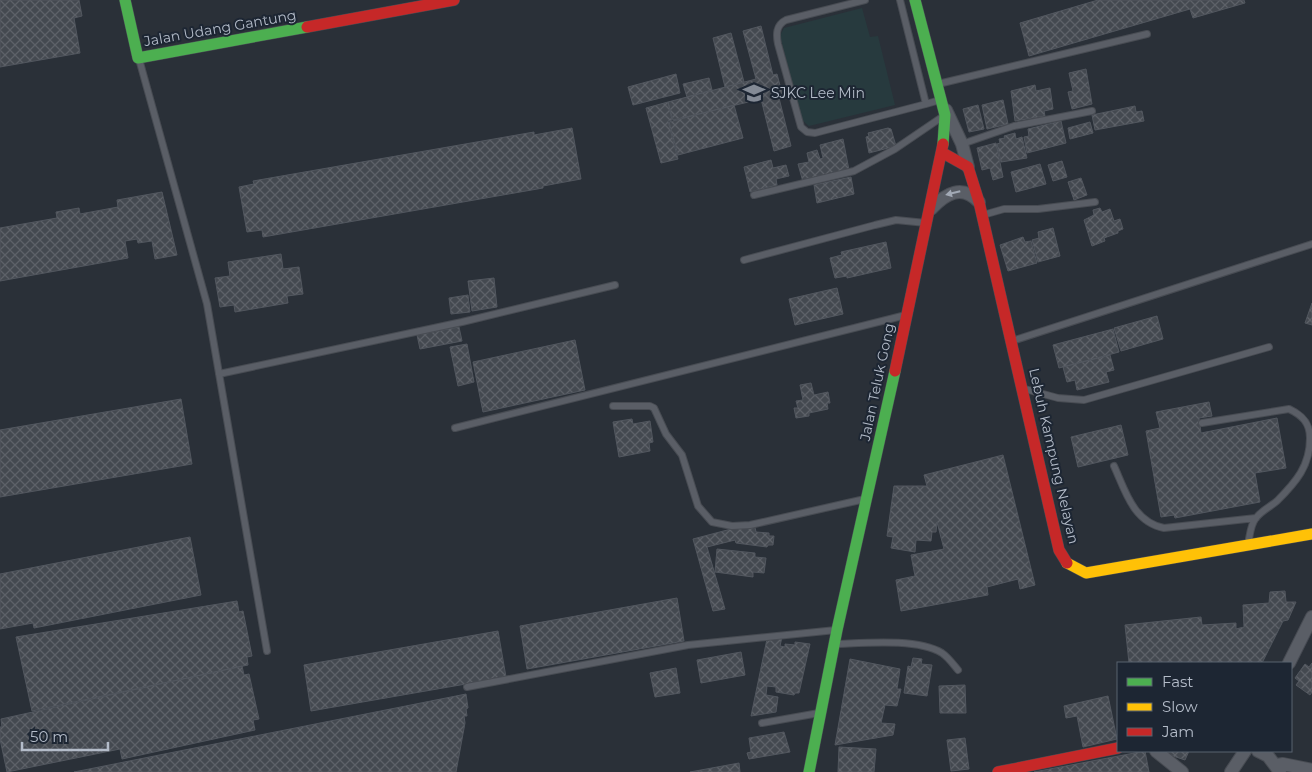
<svg xmlns="http://www.w3.org/2000/svg" width="1312" height="772" font-family="Montserrat,sans-serif">
<defs>
<pattern id="building-cross-hatch" width="8" height="8" patternUnits="userSpaceOnUse" patternTransform="scale(1.25)"><rect width="8" height="8" fill="#444950"/><path d="M0 0l8 8M0 8l8-8" fill="none" stroke="#5d6168"/></pattern>
</defs>
<rect width="100%" height="100%" fill="#2a3038"/>
<path fill="#273a3e" d="M862,8l8,29 8,-1 17,69 -86,21 -7,-6 -22,-84 4,-8z"/>
<path fill="url(#building-cross-hatch)" stroke="#52575f" d="M0,0h79l3,16 -8,2 6,35 -80,14z
M1098,0h146l1,3 -52,15 -3,-9 -161,47 -9,-33z
M761,26l12,49 4,-1 5,19 -4,1 13,52 -17,5 -13,-52 -88,21 -5,-18 88,-23 -13,-48z
M731,33l13,49 -19,5 -12,-49z
M1086,69l6,35 -20,5 -4,-17 5,-1 -4,-18z
M676,74l4,19 -47,12 -5,-18z
M709,78l3,12 -25,7 -4,-13z
M1035,85l1,6 14,-3 3,21 -9,2 1,5 -30,5 -4,-30z
M1003,100l5,24 -21,5 -5,-24z
M668,102l4,18 -4,1 10,38 -17,4 -15,-55z
M734,105l9,33 -65,17 -9,-33z
M978,105l6,24 -15,3 -6,-23z
M1135,106l1,6 6,-1 2,10 -49,9 -3,-15z
M1061,121l5,22 -39,10 -3,-16 5,-1 -1,-7z
M1090,122l3,11 -23,6 -2,-11z
M572,128l9,51 -38,7v2l-280,49 -1,-7 -15,2 -8,-45 15,-3 -1,-3 281,-49v3z
M888,128l3,1 5,17 -27,7 -3,-16 3,-1 -1,-3z
M1015,133l1,6 6,-2 5,21 -26,4 -4,-18 3,-1 -1,-4 6,-1 -1,-2z
M843,139l6,31 -46,12 -5,-18 11,-2 -2,-9 10,-3 3,9 3,-1 -3,-13z
M996,143l7,34 -10,3 -3,-12 -8,2 -5,-22z
M771,160l2,8 13,-3 3,11 -13,3 1,6 -27,7 -6,-25z
M1062,161l5,16 -14,4 -5,-16z
M1040,164l6,20 -30,8 -5,-20z
M851,177l3,17 -37,9 -3,-18z
M1081,178l6,17 -13,5 -6,-18z
M162,192l15,63 -22,4 -3,-18 -14,2 -1,-4 -12,2 3,17 -128,23v-53l57,-10 -1,-6 23,-4 1,6 38,-7 -1,-7z
M1100,208l2,4 8,-3 4,12 6,-2 3,10 -5,2v2l-14,5 1,3 -13,5 -8,-26 10,-5 -1,-5z
M1053,228l7,28 -22,6 -6,-22 7,-2 -1,-6z
M1023,237l2,5 6,-1 6,22 -29,8 -8,-26z
M886,242l5,26 -44,10v-2l-12,2 -5,-20 12,-3 -1,-3z
M281,254l2,15 16,-2 4,27 -16,2 1,7 -53,9 -1,-7 -14,2 -5,-29 15,-2 -2,-14z
M494,278l3,29 -25,4 -4,-30z
M837,288l6,26 -48,11 -6,-26z
M468,295l2,17 -19,2 -2,-16z
M1312,303v22l-7,-2z
M1157,316l6,23 -42,12 -7,-23z
M459,327l3,14 -42,8 -3,-14z
M1113,329l6,23 -60,16 -6,-23z
M575,340l10,50 -102,22 -10,-50z
M467,344l7,38 -16,4 -8,-39z
M1110,355l4,15 -8,2 3,10 -32,8 -2,-10 -8,2 -4,-15z
M811,383l3,12 14,-3 2,11h-3l1,6 -19,4v3l-13,2 -2,-10h4l-2,-7 7,-1 -3,-15z
M181,399l11,65 -192,33v-67z
M1209,402l3,14 -13,2 2,15 76,-15 9,50 -31,5 5,29 -85,16 -1,-3 -13,2 -15,-86 14,-3 -4,-16z
M632,419l1,5 17,-3 3,21 -4,1 1,8 -31,6 -6,-35z
M1121,425l7,30 -50,12 -7,-30z
M1003,455l32,130 -15,4 -2,-10 -31,8 1,8 -87,16 -5,-31 19,-4 -4,-21 33,-6 -7,-27 -1,10h-4l-1,9 -15,-1 -1,12 -24,-4 2,-11 -6,-1 7,-50h33l-3,-11z
M754,523l2,9 13,1v3h5l-1,9h-5l-1,2 -31,-4 -1,-3 -28,7 18,62 -12,2 -20,-72z
M190,537l11,58 -167,33 -1,-5 -33,6v-55z
M717,549l38,4v4l11,1 -2,15 -11,-1v5l-38,-5z
M1285,591l1,11h10l-8,18 -5,1 -21,42h-133l-4,-38 76,-8 1,8 34,-2v6l8,-2 -1,-22 26,-2 1,-11z
M677,598l7,43 -157,28 -7,-43z
M237,601l2,11 4,-1 9,45 -5,1 1,8 -216,46 -16,-74z
M498,631l8,46 -195,34 -7,-46z
M782,637l-2,9 5,1v-3l10,1v-3l15,2 -11,49h-4l-1,2 -18,-3v-5l-9,-1 -1,9 12,2 -2,15 -25,4 16,-77z
M741,652l4,23 -44,8 -4,-23z
M913,658l9,1 -1,5 11,1 -5,31 -23,-3 4,-27 3,1z
M850,659l50,10 -3,20h4l-4,17 -12,-1 -4,18 14,1 -2,11 -58,10z
M1312,663v29l-2,3 -14,-10 3,-4 -4,-3 10,-14 4,3z
M242,666l2,9 5,-1 10,45 -6,1 2,10 -133,29 -2,-10 -113,23 -7,-33v-12h2l-1,-8z
M676,668l4,25 -25,4 -5,-24z
M965,685l1,28h-26l-1,-27z
M466,694l2,14 -2,1 1,7h-3l1,7 -9,49h-382z
M1108,696l9,43 -34,8 -6,-31 -11,2 -2,-12z
M784,732l6,20 -41,7 -2,-6 4,-1 -2,-14z
M965,738l4,31 -18,2 -4,-31z
M839,747l37,2 -2,23h-36z
M1145,751l4,21h-115z
M1164,751h25l-4,9 -15,-5z
M739,763l1,9h-50z"/>
<g fill="none" stroke-linecap="round" stroke-linejoin="round">
<g stroke="#484c53" stroke-width="8">
<path id="lane" d="M865,0l-79,20c-10,5 -10,14 -8,24l23,83 6,5 8,1 111,-29
M900,0l26,104 14,-4
M139,59l68,245 60,347
M938,84l209,-50
M962,144l52,-18 78,-15
M754,195l100,-24 41,-22 47,-32
M983,215l21,-6h34l57,-7
M744,260l131,-35 21,-5 30,3
M1012,341l300,-97
M219,374l243,-52 153,-37
M1025,389l33,9 26,2 185,-53
M613,406h37l4,2 12,26 16,21 16,51 14,16 20,4 18,-1 115,-26
M1202,423l87,-14c13,6 21,14 21,29 0,28 -14,44 -33,63 -7,6 -16,10 -21,17 -6,7 -6,18 -8,26
M455,428l451,-113
M1114,466c11,24 19,56 50,62l92,-10
M836,644c29,-1 81,-6 106,9 6,4 11,11 16,17
M467,687l221,-42 148,-15
M762,723l57,-10"/>
</g>
<g stroke="#484c53" stroke-width="14">
<path id="street" d="M946,110l16,34 6,23
M931,209c15,-16 31,-25 48,-7
M1289,663l23,-46
M1156,751l26,21
M1258,751l10,5 12,16
M1277,765l6,-1 29,6
M1231,772l14,-21"/>
</g>
<g stroke="#484c53" stroke-width="12">
<path id="fast" d="M125,0l13,58 169,-31
M915,0l30,115 -2,29
M809,772l28,-142 58,-259"/>
</g>
<g stroke="#484c53" stroke-width="12">
<path id="slow" d="M1067,563l19,10 226,-39"/>
</g>
<g stroke="#484c53" stroke-width="12">
<path id="jam" d="M307,27l147,-27
M943,153l25,14 11,35 80,348 8,13
M895,371l48,-227
M998,772l120,-24"/>
</g>
<use href="#lane" stroke="#5a5e66" stroke-width="6"/>
<use href="#street" stroke="#5a5e66" stroke-width="12"/>
<use href="#fast" stroke="#4caf50" stroke-width="11"/>
<use href="#slow" stroke="#ffc107" stroke-width="11"/>
<use href="#jam" stroke="#c62828" stroke-width="11"/>
</g>
<defs><path id="oneway-solid" d="M-6-.8H1V-3.2L6.5 0L1 3.2V.8H-6Z" transform="scale(1.25)"/></defs>
<use fill="#a2a9b5" href="#oneway-solid" transform="translate(953 193) rotate(166)"/>
<defs>
<g id="school-bare" transform="scale(1.725)"><path d="M0-5L7-2L0 1L-7-2ZM-4 1L0 2.5L4 1V4Q0 6-4 4Z" fill="#848b96" stroke="#1d2633" stroke-width="2.5" paint-order="stroke"/></g>
</defs>
<g fill-rule="evenodd">
<use href="#school-bare" x="754" y="93"/>
</g>
<g text-anchor="middle" dominant-baseline="central" stroke-width="4" stroke-linejoin="round" paint-order="stroke">
<g font-size="14" fill="#b4bcc9" stroke="#1d2633">
<text transform="translate(220 28) rotate(-10)">Jalan Udang Gantung</text>
<text transform="translate(877 382) rotate(-78)">Jalan Teluk Gong</text>
<text transform="translate(1054 456) rotate(77)">Lebuh Kampung Nelayan</text>
</g>
<g font-size="14" fill="#b4bcc9" stroke="#1d2633" text-anchor="start">
<text x="771" y="93">SJKC Lee Min</text>
</g>
</g>
<rect x="1117" y="662" width="175" height="90" fill="#1d2633" stroke="#59626f"/>
<rect x="1127" y="678" width="25" height="8" fill="#4caf50" stroke="#59626f"/>
<text x="1162" y="687" font-size="15" fill="#b4bcc9">Fast</text>
<rect x="1127" y="703" width="25" height="8" fill="#ffc107" stroke="#59626f"/>
<text x="1162" y="712" font-size="15" fill="#b4bcc9">Slow</text>
<rect x="1127" y="728" width="25" height="8" fill="#c62828" stroke="#59626f"/>
<text x="1162" y="737" font-size="15" fill="#b4bcc9">Jam</text>
<path d="M22 742v8h86v-8" fill="none" stroke="#b4bcc9" stroke-width="2.5"/>
<text x="30" y="742" font-size="15" fill="#b4bcc9" stroke="#1d2633" stroke-width="4" paint-order="stroke">50 m</text>
</svg>
